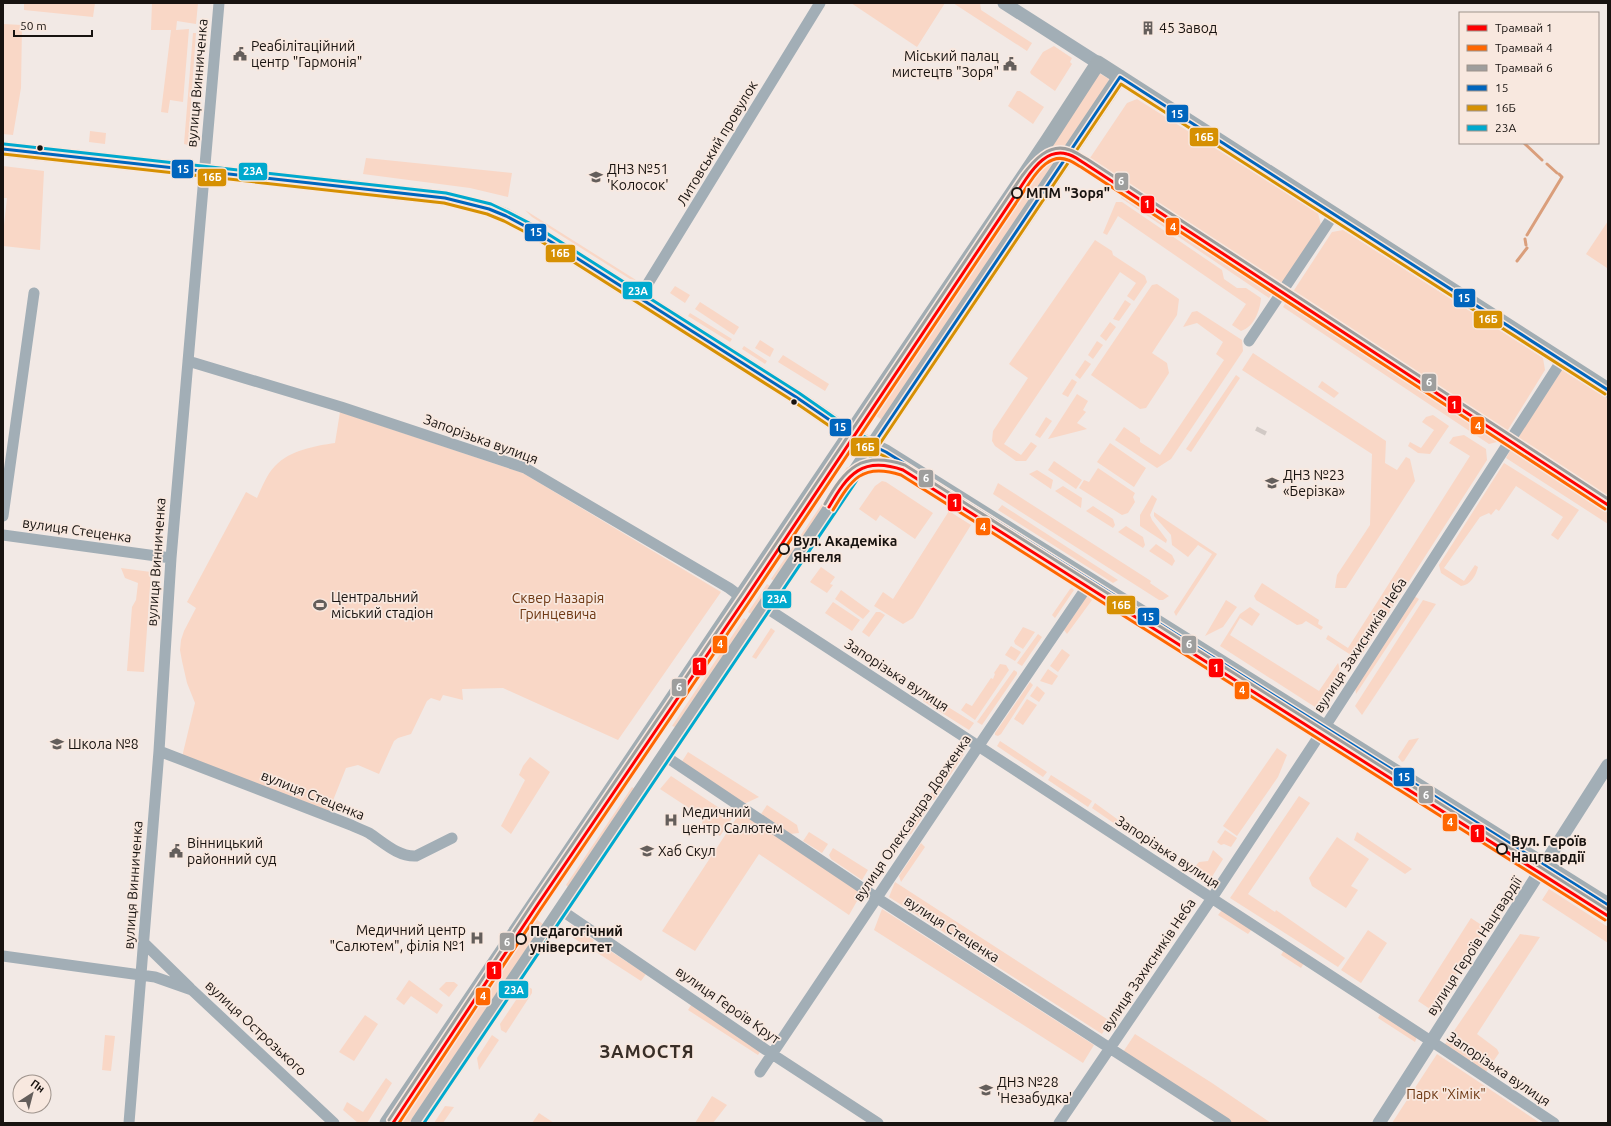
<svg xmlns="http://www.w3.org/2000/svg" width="1611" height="1126" font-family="Ubuntu,sans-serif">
<rect width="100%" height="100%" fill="#f2e9e5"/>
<path fill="#f9d7c6" d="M24,3h71l-2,14 -69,-7z
M152,3h46l-2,21 -19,-3 -1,9 13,-1 -6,73 -13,-2 -2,13 -7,-1 10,-82h-20z
M851,3h94l-28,44z
M953,3h27l1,7 51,33 -5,8z
M3,24l19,1 -1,63 -8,47 -10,-1z
M193,33h3l-8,112 -4,-1z
M1054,46l18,12 -2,4 2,2 -17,27 -24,-17 -1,-2 13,-20z
M1099,73l10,6 -2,5 -43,65 -9,1 -7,2z
M1017,91h3l24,16 -11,17 -25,-18z
M1137,99l181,114 3,12 -41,64 -4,-2 -7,11 -148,-100 1,-6 5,-8 -37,-26 37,-55z
M90,131l16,2 -1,11 -16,-2z
M1056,157h3l-177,263 -10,-7 166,-245 9,-7z
M366,158l146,15 -4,24 -38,-9 -107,-14z
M3,166l41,5 -4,79 -37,-4v-21h1l3,-27h-4z
M1116,202h6l100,68 2,9 13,9h9l15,10c-1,13 -7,29 -20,33l-9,-6 14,-21 -128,-88 -11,19 -4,-2z
M525,210l111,70 -6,-1 -98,-62z
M1608,221v45l-1,2 -21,-14z
M1343,230l200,128 2,12 -44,71 -12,3 -206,-137 49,-75z
M1095,240l17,11 1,4 32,21 2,6 -13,19 -7,-5 9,-13 -16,-11 -116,172 17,11 10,-13 6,4 -11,15h-10l-21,-15 -3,-5 1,-10 35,-53 -19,-14z
M1157,284l22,15 -2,16 -25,38 15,10 2,10 -23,35 -6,1 -49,-34 61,-90z
M675,286l15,9 -5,8 -15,-10z
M1125,300l6,4 -12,17 -6,-2z
M700,302l39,25 -5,8 -39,-26z
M1197,311l45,29 1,11 -72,108 -14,9 -42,-28 9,-13 16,11v4l20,13 64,-95 -8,-6 7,-12 -26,-19 -14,4 9,-15z
M690,313l42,26 -2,3 -42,-26z
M1110,322l6,5 -10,14 -6,-5z
M760,340l14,9 -4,8 -15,-9z
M1097,341l6,4 -10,14 -5,-4z
M744,346l23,15 -2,3 -23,-15z
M1253,353l133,88 -1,22 12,7 9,-13 4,2 5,22 -69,107h-11l2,-13 33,-50 2,-71 -130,-84z
M783,355l46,29 -4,7 -47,-29z
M1085,360l6,4 -11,15 -5,-4z
M1562,370l46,29v125l-102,-66 10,-18z
M1236,375l4,3 -49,74 -5,-3z
M1072,379l5,3 -9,15 -6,-3z
M1322,381l17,12 -5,5 -16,-11z
M1077,394l11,7 -5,9 3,2 -9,11 10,6 -39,10z
M340,412l183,61 198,119 -103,148 -115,-52 -41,1 1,11 -20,-5 -3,6 -9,-3 -4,3 -16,33 -13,4 -4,3 -15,33 -21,-9 -12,3 -18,45 -146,-56 13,-54 -8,-20 -5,-22 -2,-11 1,-10 3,-9 12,-23 -9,-6 59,-110 11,6c5,-11 10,-24 18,-32 15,-16 40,-20 60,-23z
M1433,415l16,11 -19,28 -12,-1 -10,-7 2,-4 11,6 13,-18 -12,-8 4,-5z
M1046,417l6,4 -12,17 -5,-3z
M1464,435l22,14 1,11 -124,193 -9,4 -28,-18 2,-4 20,13 122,-192 -21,-13 4,-6z
M1110,443l36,25 -12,19 -37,-25z
M839,461l4,2 -76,113 -3,-2z
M1054,461l28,19 -6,9 -28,-19z
M1504,463l75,47 -21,30 -7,-5 12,-18 -47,-31 -17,25 -3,-2 -5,6 -2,-2 -9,4 -36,51 20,13 11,-16 3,2c-2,9 -8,18 -17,19l-20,-13 -2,-8z
M847,467l3,1 -76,113 -3,-2z
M1098,468l37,25 -2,4 2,5 -7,11 -6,2 -43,-27 5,-8 5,2z
M1037,470l16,10 -2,9 -22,-15z
M882,481l4,1 47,31 -18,26 -35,-24 -4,6 -17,-12 16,-23z
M998,483l153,98 -1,2 19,13 -6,4h-4l-166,-106z
M1063,486l19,12 -1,10 -26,-17z
M1152,495l5,4 -7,16 2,5 15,20 -1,3 -26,-17v-11z
M1002,505l116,75 -5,3 -115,-73z
M1093,506l20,13 2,6 -2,3 -27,-17z
M949,511l22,14 -58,93 -10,6 -29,-18 9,-14 10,7z
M1154,512l63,42 -41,62 -2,-4 38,-58 -14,-9 -10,12 -16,-12 -1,-10 -17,-19z
M1126,526l17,11 2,8 -2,3 -25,-16z
M1156,544l16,11 3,6 -3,5 -23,-15z
M1041,560l36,23 -1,3 -37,-23z
M821,567l14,10 -5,7 3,1 -6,8 -17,-11z
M121,568l30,4 -7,100 -17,-1 5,-64 4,-7 2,-17 -13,-5z
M1262,583l57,37 -1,4 5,3 -2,3 -15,-9 -4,3 -5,1 -41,-25 -2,-4z
M767,584l3,2 -19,28 -3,-2z
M1072,588l2,2 -19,28 -3,-3 18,-26z
M841,590l29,21 -7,8 -28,-20z
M1091,592l113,71 -3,5 -112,-73z
M1087,596l5,4 -25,34 -3,-4z
M1414,596l5,3 -63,95 -1,-8z
M1226,600l11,7 -14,20 -18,9z
M1423,600l13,4 -74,111 -7,-9z
M833,602l27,18 -8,11 -27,-18z
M1250,607l10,7 -8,12 -12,-8 -10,17 89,56 19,-28c1,3 2,6 1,9 -3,12 -13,30 -24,35l-95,-61 20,-32z
M876,612h4l5,3 -16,22 -7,-5z
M738,614l2,2 -72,106 -3,-2z
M744,618l3,2 -72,107 -3,-1z
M1023,627l12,5 -12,17 -8,-5 -1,-3z
M771,628l4,3 -19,28 -4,-2z
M1038,634l4,3 -20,29 -5,-3z
M1011,646l10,6 -6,9 -10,-6z
M1062,649l8,6 -12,17 -8,-6z
M1000,664l6,1 3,5 -34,50 -14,-10 5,-7 6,3 19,-28 2,1 2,-5 -1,-1z
M1209,667l96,60 -3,4 -95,-60z
M1048,669l10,7 -6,9 -12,-4z
M1014,670l3,2v2l-35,51 -5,-3z
M1030,682l3,3 -32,49 -3,2 -3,-1v-2z
M1037,686l8,7 -6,9 -9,-6z
M927,694l47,29 -5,7 -46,-29z
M1027,699l10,6 -14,20 -9,-6z
M1419,738l-15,23 -2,1 -4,-5 11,-17z
M1000,741l47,31 -4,5 -46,-31z
M962,748l2,6 -30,46 -7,-1z
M1277,748l10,7 -9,22 -41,59 -14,-10z
M688,752l71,45 -15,7 -63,-41z
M530,757l20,15 -39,62 -10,-8 24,-46 -6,-5 4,-9z
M1051,775l41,26 -4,6 -40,-27z
M671,776l62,41 -13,19 -18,-12 1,-5 -5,-5 -38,-25z
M625,782l3,2 -67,98 -3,-2z
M632,787l3,2 -67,98 -2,-2z
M1299,796l11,7 -62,91 27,18 1,-2 69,48 -7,9 -108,-69z
M1095,803l33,24 -3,4 -33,-23z
M767,805l30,20 2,8 -9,1 -29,-20z
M743,808l121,81 -15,26 -90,-61 -64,97 -33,-20z
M921,808l5,3 -15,23 -5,1v-5z
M1225,830l12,8 -6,9 -7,-3 -3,1 -4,-3z
M809,832l19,12 -6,9 -19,-12z
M1357,832l55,37 -7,5 -51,-34z
M1337,837l32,22 -18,27 7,4 -12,18 -34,-22 -3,-8z
M921,843l4,4 -24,35 -2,-6z
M833,848l35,22 -6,10 -31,-21 -2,-4z
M1213,850l10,9 -13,21 -7,1 -9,-6 -2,-5 7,-8 9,-1z
M895,882l215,139 -8,13 -213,-137z
M1549,889l59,38v16l-66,-43z
M882,909l212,136 -11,18 -209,-133z
M1222,910l30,19 -4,5 -30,-19z
M533,917l10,7 -134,199h-14z
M1471,918l15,10 -53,83 -15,-10z
M571,925l23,15 -5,8 -23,-15z
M1368,930l19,13 -26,40 -20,-13z
M1520,934l20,3 -63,97 20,15 2,4 -15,22 -41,-28z
M601,945l45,29 -5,7 -45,-29z
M1284,950l20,13 -3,5 -20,-13z
M409,980l34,25 -6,9 -26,-18 -7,9 -8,-6z
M446,982h8l4,3 -9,12 -10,-8z
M526,985l6,4v4l-26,40 -5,-3 -1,-6z
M691,1005l70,45 -3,5 -70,-45z
M1381,1013l36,24 -2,5 -37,-24z
M365,1015l13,9 -24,37 -15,-9z
M1135,1034l77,49 59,40h-45l-105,-68z
M105,1035l10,1 -4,35 -9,-1z
M492,1035l7,5 -20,30 -2,-12z
M1437,1054l103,69h-148z
M386,1078l6,5 -25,40h-9l-15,-13 4,-8 16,10z
M712,1096l15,9 -14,18h-18z
M445,1106l9,1 -11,16h-9z
M539,1113l15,10h-22z"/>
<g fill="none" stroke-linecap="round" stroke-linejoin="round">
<path stroke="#da9e7b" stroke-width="3" d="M1524,143l18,17
M1547,164l10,9
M1527,235l35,-58 -3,-3
M1525,239l1,6
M1517,261l10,-13"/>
<path stroke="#d1c9c5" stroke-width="11" stroke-dasharray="11 5.5" stroke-linecap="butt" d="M1260,433l2,-4"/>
<path stroke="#a2aeb6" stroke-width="11" d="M639,298l181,-295
M1249,341l85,-127
M188,361l153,46 184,61 204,120 12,9
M3,516l31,-223
M3,535l168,23
M765,607l675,440 114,76
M159,751l192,74c6,3 12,5 18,8 14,9 29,24 47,23l36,-18
M665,756l212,142 349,225
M561,910l211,144 106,69
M144,943l46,45
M3,956l152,21 37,13 142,133
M760,1072l228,-340 103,-151
M129,1123l30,-372 12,-193 48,-555
M1059,1123l153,-225 103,-156 247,-382"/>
<path stroke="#a2aeb6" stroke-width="13" d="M1004,3l94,60
M1379,1123l229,-358"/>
<path stroke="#a2adb3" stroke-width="15" d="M3,149l442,49 44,11 17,7 28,15 262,166 57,39 33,16 722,453
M387,1123l661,-983 50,-77 510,327
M418,1123l702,-1046"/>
<g stroke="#f8e8df" stroke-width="6">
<path id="bus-1" d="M3,149l442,49 44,11 17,7 28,15 262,166 57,39 33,16 722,453
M873,445l247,-368 488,313"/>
</g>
<g stroke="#f8e8df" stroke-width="6">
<path id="bus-2" d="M3,154l441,49 43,11 17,7 27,14 262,166 57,39 34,16 721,453
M877,448l244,-364 484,310"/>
</g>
<g stroke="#f8e8df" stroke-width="6">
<path id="bus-3" d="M4,144l442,49 45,11 17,8 29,15 262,166 56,39 23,11 -1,4 -22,36 -431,640"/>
</g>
<use href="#bus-1" stroke="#0065bd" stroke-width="3"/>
<use href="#bus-2" stroke="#d69002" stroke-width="3"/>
<use href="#bus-3" stroke="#00a9ce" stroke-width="3"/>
<g stroke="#f8e8df" stroke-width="6">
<path id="tram-1" d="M829,507c19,-33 33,-51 74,-37l705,446
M393,1123l143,-216 211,-311 279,-417c9,-13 22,-30 41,-25 6,1 12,6 17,9l524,342"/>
</g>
<g stroke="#f8e8df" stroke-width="6">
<path id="tram-2" d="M833,510c18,-30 29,-48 68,-35l704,445
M399,1123l141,-213 211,-311 279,-417c8,-12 21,-29 38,-22 4,1 9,5 13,7l524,342"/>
</g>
<g stroke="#f8e8df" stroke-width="6">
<path id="tram-3" d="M825,504c20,-35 36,-54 80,-39l703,445
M389,1120l143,-216 211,-311 279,-417c11,-15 27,-34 48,-26 6,2 11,6 17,9l521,340"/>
</g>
<use href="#tram-1" stroke="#f00" stroke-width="3"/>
<use href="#tram-2" stroke="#f60" stroke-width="3"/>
<use href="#tram-3" stroke="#9e9e9d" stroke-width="3"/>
</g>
<defs>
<g id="building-bare" transform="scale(1.08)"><path d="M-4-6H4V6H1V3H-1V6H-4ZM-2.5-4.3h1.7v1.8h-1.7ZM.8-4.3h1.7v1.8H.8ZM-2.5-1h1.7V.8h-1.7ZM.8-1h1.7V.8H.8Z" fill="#645e5b" stroke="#f8e8df" stroke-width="2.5" paint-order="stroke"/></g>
<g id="civic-bare" transform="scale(1.08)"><path d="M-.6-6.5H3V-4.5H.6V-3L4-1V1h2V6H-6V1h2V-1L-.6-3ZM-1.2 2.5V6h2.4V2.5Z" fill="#645e5b" stroke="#f8e8df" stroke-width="2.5" paint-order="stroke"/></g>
<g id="school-bare" transform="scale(1.08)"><path d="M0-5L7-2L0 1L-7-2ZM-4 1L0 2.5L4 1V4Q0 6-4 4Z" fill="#645e5b" stroke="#f8e8df" stroke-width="2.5" paint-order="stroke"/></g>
<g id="stadium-bare" transform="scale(1.08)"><path d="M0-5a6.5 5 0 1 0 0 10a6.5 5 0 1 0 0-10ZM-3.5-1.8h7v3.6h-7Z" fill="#645e5b" stroke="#f8e8df" stroke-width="2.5" paint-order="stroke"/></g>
<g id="hospital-bare" transform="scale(1.08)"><path d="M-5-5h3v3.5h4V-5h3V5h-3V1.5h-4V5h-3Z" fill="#645e5b" stroke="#f8e8df" stroke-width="2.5" paint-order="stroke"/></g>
</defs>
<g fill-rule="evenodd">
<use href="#building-bare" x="1148" y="28"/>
<use href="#civic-bare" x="240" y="54"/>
<use href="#civic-bare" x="1010" y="64"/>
<use href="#school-bare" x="596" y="177"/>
<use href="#school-bare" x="1272" y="483"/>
<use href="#stadium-bare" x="320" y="605"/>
<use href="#school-bare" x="57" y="744"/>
<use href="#hospital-bare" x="671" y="820"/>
<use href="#civic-bare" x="176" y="851"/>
<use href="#school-bare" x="647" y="851"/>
<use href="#hospital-bare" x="477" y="938"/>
<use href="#school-bare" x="986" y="1090"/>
</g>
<g fill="#181310" stroke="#f8e8df" stroke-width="1.5">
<circle cx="40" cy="148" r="3.5"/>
<circle cx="794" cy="402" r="3.5"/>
</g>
<g fill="#f8e8df" stroke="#181310" stroke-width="2">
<circle cx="1017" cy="193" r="5"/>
<circle cx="784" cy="549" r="5"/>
<circle cx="1502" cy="849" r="5"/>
<circle cx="521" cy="939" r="5"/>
</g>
<g text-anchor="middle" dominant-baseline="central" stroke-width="3.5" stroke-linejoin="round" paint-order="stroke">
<g font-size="14" fill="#181310" stroke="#f8e8df" text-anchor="start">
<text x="1159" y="28">45 Завод</text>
<text x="251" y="46">Реабілітаційний<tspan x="251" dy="16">центр "Гармонія"</tspan></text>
<text x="999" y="56" text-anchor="end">Міський палац<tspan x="999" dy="16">мистецтв "Зоря"</tspan></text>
<text x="607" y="169">ДНЗ №51<tspan x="607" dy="16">'Колосок'</tspan></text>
<text x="1283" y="475">ДНЗ №23<tspan x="1283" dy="16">«Берізка»</tspan></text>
<text x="331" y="597">Центральний<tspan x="331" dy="16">міський стадіон</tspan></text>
<text x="68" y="744">Школа №8</text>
<text x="682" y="812">Медичний<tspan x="682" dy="16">центр Салютем</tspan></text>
<text x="187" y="843">Вінницький<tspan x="187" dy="16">районний суд</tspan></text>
<text x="658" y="851">Хаб Скул</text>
<text x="466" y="930" text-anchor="end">Медичний центр<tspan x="466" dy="16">"Салютем", філія №1</tspan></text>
<text x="997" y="1082">ДНЗ №28<tspan x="997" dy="16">'Незабудка'</tspan></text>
</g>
<g font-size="14" fill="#181310" stroke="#f8e8df">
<text transform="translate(197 83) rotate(-85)">вулиця Винниченка</text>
<text transform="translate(717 143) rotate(-59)">Литовський провулок</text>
<text transform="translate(481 439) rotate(20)">Запорізька вулиця</text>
<text transform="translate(77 530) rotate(8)">вулиця Стеценка</text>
<text transform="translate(156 562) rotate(-86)">вулиця Винниченка</text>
<text transform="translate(1360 645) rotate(-57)">вулиця Захисників Неба</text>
<text transform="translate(897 675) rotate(33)">Запорізька вулиця</text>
<text transform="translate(313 795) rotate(22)">вулиця Стеценка</text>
<text transform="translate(912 818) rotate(-56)">вулиця Олександра Довженка</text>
<text transform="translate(1168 852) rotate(33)">Запорізька вулиця</text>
<text transform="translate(133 885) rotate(-86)">вулиця Винниченка</text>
<text transform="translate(952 929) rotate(33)">вулиця Стеценка</text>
<text transform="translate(1474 946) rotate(-57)">вулиця Героїв Нацгвардії</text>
<text transform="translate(1148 965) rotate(-56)">вулиця Захисників Неба</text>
<text transform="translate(728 1005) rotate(35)">вулиця Героїв Крут</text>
<text transform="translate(256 1028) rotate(43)">вулиця Острозького</text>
<text transform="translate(1499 1069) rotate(34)">Запорізька вулиця</text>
</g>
<g font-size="14" font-weight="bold" fill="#181310" stroke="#f8e8df" text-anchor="start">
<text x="1026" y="193">МПМ "Зоря"</text>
<text x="793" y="541">Вул. Академіка<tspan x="793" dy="16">Янгеля</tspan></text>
<text x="1511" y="841">Вул. Героїв<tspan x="1511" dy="16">Нацгвардії</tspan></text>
<text x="530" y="931">Педагогічний<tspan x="530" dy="16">університет</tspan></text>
</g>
<g font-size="14" fill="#6e3813" stroke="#f8e8df">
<text x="558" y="598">Сквер Назарія<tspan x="558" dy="16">Гринцевича</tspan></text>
<text x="1446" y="1094">Парк "Хімік"</text>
</g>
<g font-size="18" font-weight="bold" letter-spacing="1" fill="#392e27" stroke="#f8e8df">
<text x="647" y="1051">ЗАМОСТЯ</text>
</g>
</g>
<g stroke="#f8e8df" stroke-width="1.5">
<rect x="1166" y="104" width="23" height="19" rx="4" fill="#0065bd"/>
<rect x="1189" y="127" width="30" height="20" rx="4" fill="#d69002"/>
<rect x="171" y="159" width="23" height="20" rx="4" fill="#0065bd"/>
<rect x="238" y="162" width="30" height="19" rx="4" fill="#00a9ce"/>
<rect x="197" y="168" width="30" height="19" rx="4" fill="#d69002"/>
<rect x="1114" y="172" width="15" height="19" rx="4" fill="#9e9e9d"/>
<rect x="1140" y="195" width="15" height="19" rx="4" fill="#f00"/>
<rect x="1165" y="217" width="15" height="19" rx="4" fill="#f60"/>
<rect x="524" y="223" width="23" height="19" rx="4" fill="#0065bd"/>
<rect x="545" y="244" width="31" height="19" rx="4" fill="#d69002"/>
<rect x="622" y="281" width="31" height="19" rx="4" fill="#00a9ce"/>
<rect x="1453" y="288" width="23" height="20" rx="4" fill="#0065bd"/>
<rect x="1473" y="310" width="30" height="19" rx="4" fill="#d69002"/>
<rect x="1421" y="373" width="16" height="19" rx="4" fill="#9e9e9d"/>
<rect x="1447" y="395" width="15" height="19" rx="4" fill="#f00"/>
<rect x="1470" y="416" width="15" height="19" rx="4" fill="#f60"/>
<rect x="829" y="418" width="23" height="19" rx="4" fill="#0065bd"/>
<rect x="850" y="437" width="30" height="20" rx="4" fill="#d69002"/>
<rect x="918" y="469" width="16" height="19" rx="4" fill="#9e9e9d"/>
<rect x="947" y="493" width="15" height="19" rx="4" fill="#f00"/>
<rect x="975" y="517" width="16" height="19" rx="4" fill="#f60"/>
<rect x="762" y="590" width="30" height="19" rx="4" fill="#00a9ce"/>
<rect x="1106" y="595" width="30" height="20" rx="4" fill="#d69002"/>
<rect x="1137" y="607" width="23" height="19" rx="4" fill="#0065bd"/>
<rect x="712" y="635" width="16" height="19" rx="4" fill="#f60"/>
<rect x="1181" y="635" width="16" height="19" rx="4" fill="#9e9e9d"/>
<rect x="692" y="657" width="15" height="19" rx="4" fill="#f00"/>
<rect x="1208" y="658" width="16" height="20" rx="4" fill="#f00"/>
<rect x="671" y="678" width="16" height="19" rx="4" fill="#9e9e9d"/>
<rect x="1234" y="681" width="16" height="19" rx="4" fill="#f60"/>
<rect x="1393" y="767" width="22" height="20" rx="4" fill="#0065bd"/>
<rect x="1418" y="785" width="16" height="19" rx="4" fill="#9e9e9d"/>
<rect x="1442" y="813" width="16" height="19" rx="4" fill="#f60"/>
<rect x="1470" y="824" width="15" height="19" rx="4" fill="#f00"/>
<rect x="499" y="932" width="16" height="19" rx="4" fill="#9e9e9d"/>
<rect x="486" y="961" width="16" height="19" rx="4" fill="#f00"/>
<rect x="498" y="980" width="31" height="19" rx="4" fill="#00a9ce"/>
<rect x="475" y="987" width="16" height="19" rx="4" fill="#f60"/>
</g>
<g font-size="11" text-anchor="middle" font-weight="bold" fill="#fff">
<text x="1177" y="118">15</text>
<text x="1204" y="141">16Б</text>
<text x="183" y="173">15</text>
<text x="253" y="175">23А</text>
<text x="212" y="181">16Б</text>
<text x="1121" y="185">6</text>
<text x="1147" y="208">1</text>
<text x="1173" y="231">4</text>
<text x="536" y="236">15</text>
<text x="560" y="257">16Б</text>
<text x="638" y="295">23А</text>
<text x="1464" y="302">15</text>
<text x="1488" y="323">16Б</text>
<text x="1429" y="386">6</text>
<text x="1454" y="409">1</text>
<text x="1478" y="430">4</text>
<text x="840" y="431">15</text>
<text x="865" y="451">16Б</text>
<text x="926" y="482">6</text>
<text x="955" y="507">1</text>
<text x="983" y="531">4</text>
<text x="777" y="603">23А</text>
<text x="1121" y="609">16Б</text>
<text x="1148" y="621">15</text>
<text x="720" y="648">4</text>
<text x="1189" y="648">6</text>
<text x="699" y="670">1</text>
<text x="1216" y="672">1</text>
<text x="679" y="691">6</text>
<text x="1242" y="694">4</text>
<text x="1404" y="781">15</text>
<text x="1426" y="799">6</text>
<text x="1450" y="826">4</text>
<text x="1477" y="837">1</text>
<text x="507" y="946">6</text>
<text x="494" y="974">1</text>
<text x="514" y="994">23А</text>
<text x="483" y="1000">4</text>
</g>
<rect width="1611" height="1126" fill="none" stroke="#181310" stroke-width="8"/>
<rect x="1459" y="12" width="140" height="132" fill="#f8e8df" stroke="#9e938c"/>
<rect x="1467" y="25" width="20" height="6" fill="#ff0000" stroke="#9e938c"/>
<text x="1495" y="32" font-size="12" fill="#181310">Трамвай 1</text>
<rect x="1467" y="45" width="20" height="6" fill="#ff6600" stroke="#9e938c"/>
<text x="1495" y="52" font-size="12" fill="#181310">Трамвай 4</text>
<rect x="1467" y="65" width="20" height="6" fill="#9e9e9d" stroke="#9e938c"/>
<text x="1495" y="72" font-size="12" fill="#181310">Трамвай 6</text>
<rect x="1467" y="85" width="20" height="6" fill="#0065bd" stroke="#9e938c"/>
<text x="1495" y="92" font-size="12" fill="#181310">15</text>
<rect x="1467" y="105" width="20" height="6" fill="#d69002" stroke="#9e938c"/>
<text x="1495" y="112" font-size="12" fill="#181310">16Б</text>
<rect x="1467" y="125" width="20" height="6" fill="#00a9ce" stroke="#9e938c"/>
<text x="1495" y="132" font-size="12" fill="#181310">23А</text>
<g transform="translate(32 1094) rotate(36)"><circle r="19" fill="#f8e8df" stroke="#9e938c"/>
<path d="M0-3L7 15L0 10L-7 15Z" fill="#645e5b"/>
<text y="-6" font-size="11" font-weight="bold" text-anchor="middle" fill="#181310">Пн</text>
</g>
<path d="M14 30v6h78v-6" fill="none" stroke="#181310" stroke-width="2"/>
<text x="20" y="30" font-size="12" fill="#181310" stroke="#f8e8df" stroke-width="3" paint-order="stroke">50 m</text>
</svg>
